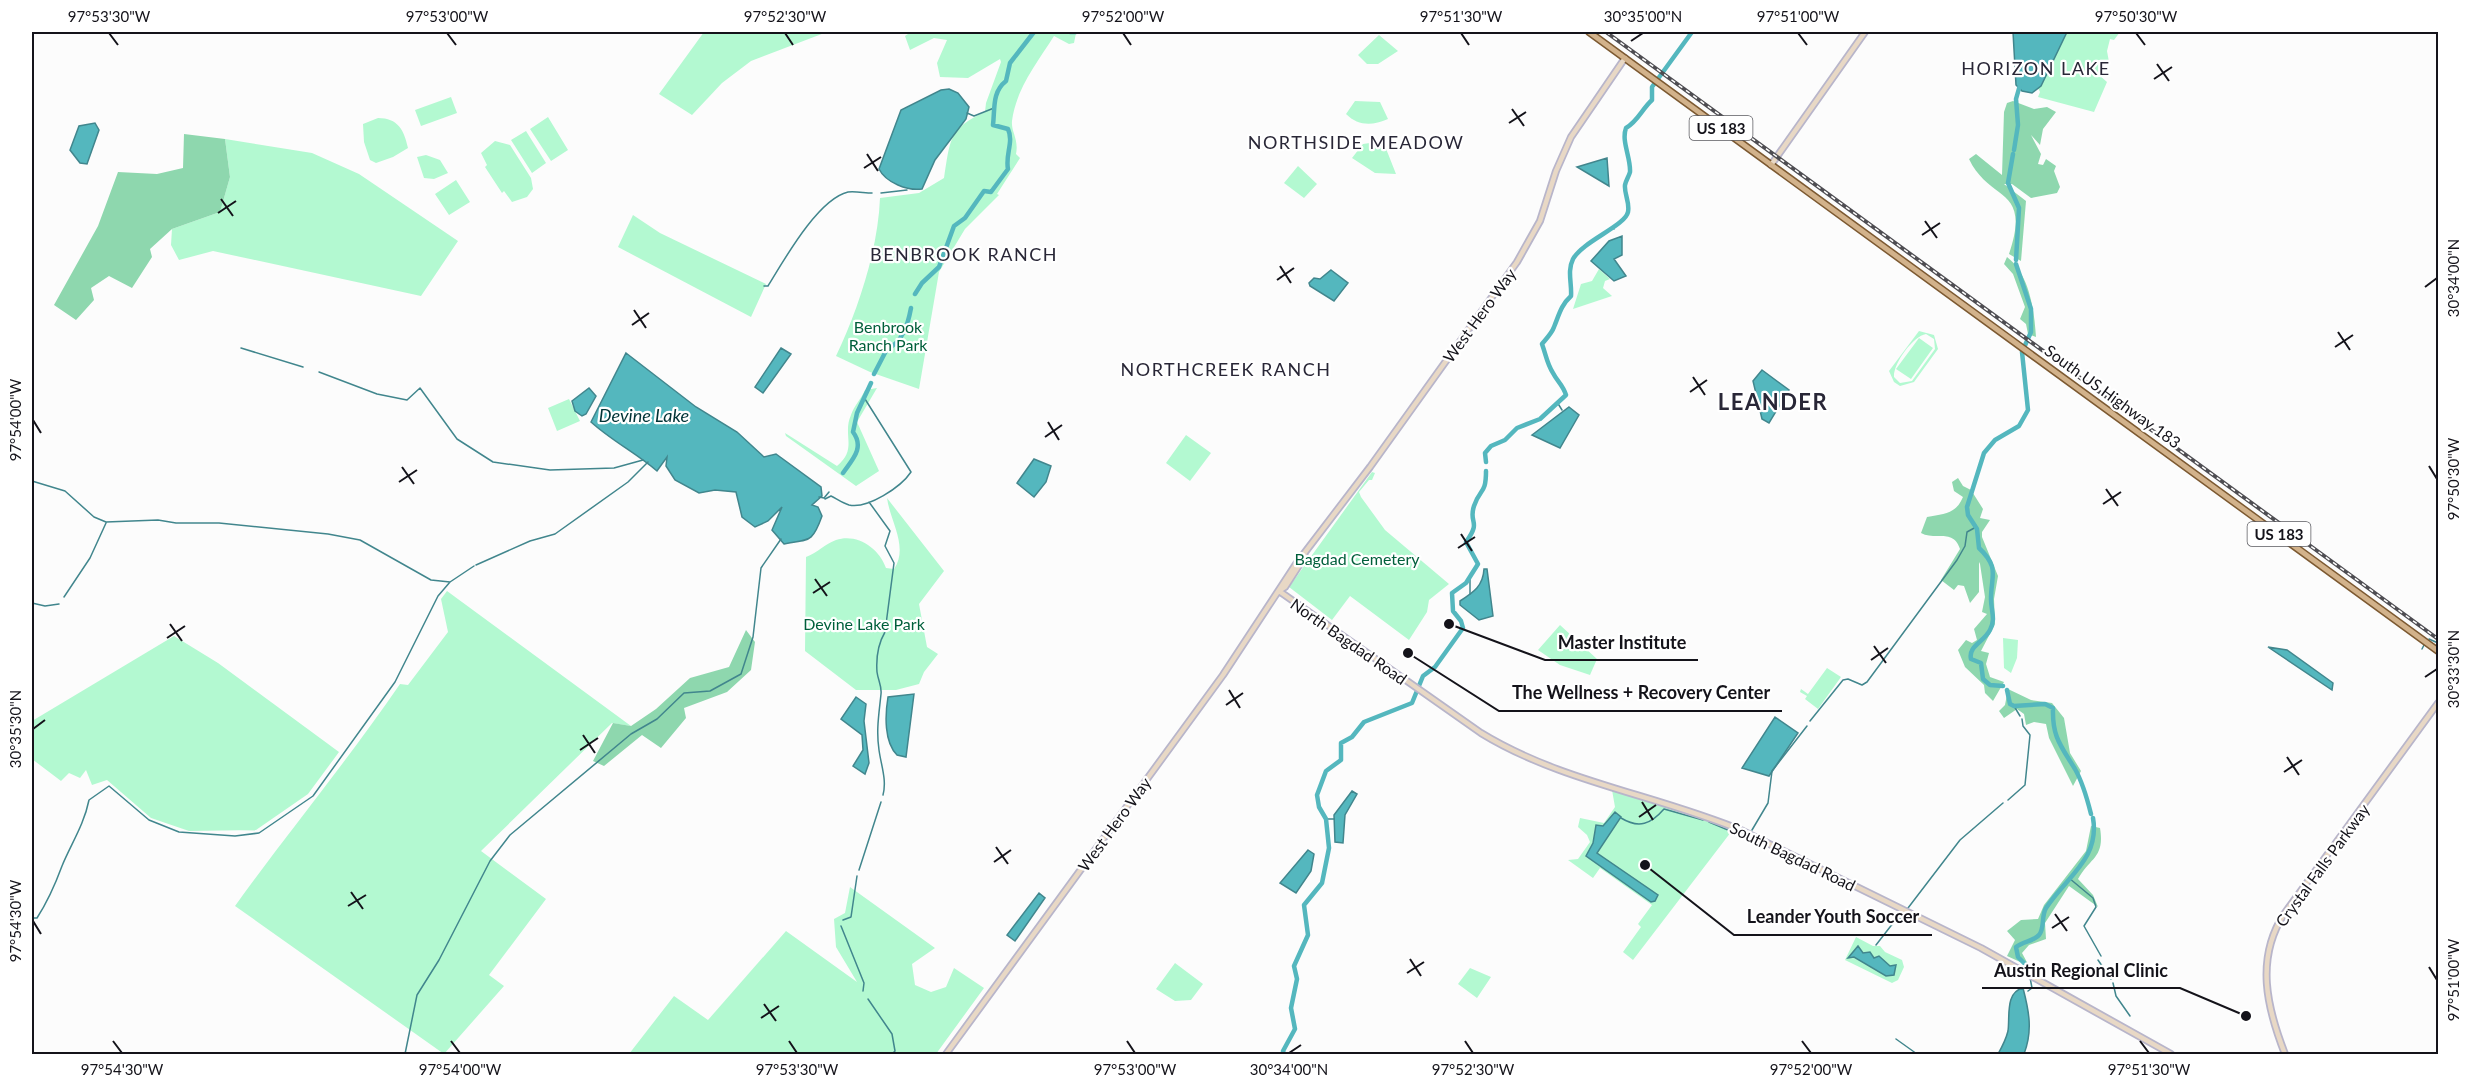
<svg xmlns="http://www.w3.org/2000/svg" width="2470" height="1086" font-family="Lato,sans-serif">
<rect width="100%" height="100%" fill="#fcfcfc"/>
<path fill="#b3f9d1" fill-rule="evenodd" d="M704,32h123l-76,29 -29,22 -30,32 -33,-21z
M911,32l165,1 -2,10 -5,1 -15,-8c-17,27 -38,53 -42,85 -1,11 7,18 4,33l4,4 -23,36 2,1 -34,34 -26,43 -20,117 -49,-17 -34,-16c22,-46 42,-106 44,-158l39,-5 25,-15c6,-36 4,-50 41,-66l1,-9 15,-41 -1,-3 -32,19 -28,-1 -3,-14 10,-23 -13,-2 -24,12 -5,-14z
M2057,32h63l-6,8 -4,-1 -3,12 2,11 -10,13 8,7 -13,30 -56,-15 2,-5 -3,-6z
M1379,35l19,16 -20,13h-11l-9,-9z
M451,97l6,16 -36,13 -6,-16z
M1355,101l25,1 8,17c-16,7 -30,7 -42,-5z
M548,117l20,33 -17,11 -21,-32z
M378,118c20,0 26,12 30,30l-15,9 -17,6 -6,-3 -6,-18 -1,-18z
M526,131l20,32 -14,10 -21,-33z
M225,139l87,14 47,21 99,67 -37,55 -208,-45 -34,9 -8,-15 1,-16 48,-17 10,-35z
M495,141l15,4 21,33 2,11 -6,8 -15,5 -8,-11 -2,2 -17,-26 2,-2 -6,-12z
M1383,141l13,33 -21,-1 -23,-15 11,-14z
M426,155l14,5 8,13 -14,6 -10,-1 -7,-21z
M1298,166l19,18 -13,14 -20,-15z
M456,180l14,22 -21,13 -14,-21z
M633,215l27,18 106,51 -15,33 -133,-70z
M1599,269l11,10 -5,2 -2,7 9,8 -39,13 8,-25 11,-3z
M1919,331l15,4 4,14 -24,33 -14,4 -6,-4 -5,-11zM1926,334l8,5 1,10 -23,32 -12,2 -6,-6c-1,-13 19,-41 32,-43z
M1919,338l14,10 -22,31 -15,-10z
M877,388l-20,34 22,49 -23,15 -70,-50 -1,-3 52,33c21,-17 5,-31 14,-51 3,-9 10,-16 14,-25z
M569,399l11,22 -23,10 -9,-23z
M1186,435l25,18 -21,28 -24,-18z
M1372,472l3,1 -3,7h-3l-10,12 2,5 24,33 64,54 -20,16 -2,12 -18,28 -59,-44 -18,24 -43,-33z
M887,498l57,73 -25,33 8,43 11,7 -14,18 -5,12 -23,6h-40l-51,-39 1,-94c11,-4 19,-13 30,-17 21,-7 43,8 50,28l8,1c15,-22 -4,-48 -7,-71z
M447,591l184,135 -19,-3 -131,128 65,48 -57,76 15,11 -60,68 -209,-148c54,-75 113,-146 165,-222l8,1 40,-53 -7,-33z
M1560,625l37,34 -7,16 -30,-10 -22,-15z
M174,636l44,27 121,89 -31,42 -52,36 -67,1 -38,-13 -44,-38 -15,5 -6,-15 -6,8 -11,-5 -8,8 -29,-22v-38z
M2003,638l15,2 -1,18 -6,15 -7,-5z
M1827,668l14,9 -23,32 -13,-10 2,-3 -7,-4 1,-3 7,5z
M1612,790l91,28 28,14 -98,128 -10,-8 18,-25 -3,-3 14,-19 -52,-37 -7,10 -25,-18 10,-1 12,-17 -3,-7 -9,-8 2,-9 24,5 11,-16z
M850,887l85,61 -23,16 3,21 16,7 15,-5 8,-19 30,20 -48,66h-307l45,-58 34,24 78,-89 71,51 -21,-35 -2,-28 11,-6z
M1856,937l17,9h7l5,6 17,8 2,7 -6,13 -6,3 -47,-23z
M1175,963l28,21 -12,16 -16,1 -19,-12z
M1470,968l21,9 -14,21 -19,-14z"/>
<path fill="#8ed7ae" d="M2013,101l21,8 13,-2 9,5 -13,17 -3,16 -9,-10 10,19 -3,10 5,1 3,-6 10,7 -2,5 6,16 -3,6 -26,5 -19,-14h-8l22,17 -5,60 -12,-7c23,-68 -19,-51 -40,-95l7,-5 26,21 2,-63 3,-9z
M184,134l41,5 5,38 -10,35 -48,17 -22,20 2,8 -20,31 -23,-12 -18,12 3,12 -18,20 -22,-15 44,-79 20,-54 39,2 26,-6z
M2007,257c23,18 27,53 29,80l-8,-3 -2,-10 -6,-5 5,-12 -12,-33 -9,-10z
M1958,478l5,8 8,4 12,19 -3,9 10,2 -8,12v5l16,39 -4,23 1,25 -14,27 8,2 -3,11 4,13 14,5 -11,19 -8,-8 -1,-8 -19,-18 -7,-17 8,-10 6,3 5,-3 -3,-11 13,-15 -5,-2 3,-15 -5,-33 -1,-2v30l-9,11 -6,-17 -6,-1 -4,5 -13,-10 19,-31c-7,-21 -25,-8 -39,-16l6,-16c17,-3 29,-3 36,-20l-9,-6 -2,-9z
M746,630l9,12 -4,28 -24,22 -43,16 2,10 -25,30 -19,-13 -38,31 -11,-5 20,-38 18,3 25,-17 34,-31 39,-11z
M2008,689l23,11 21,3 12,15 6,35 11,18 -8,15 -24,-48 -3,-14 -12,-2 -8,3 -2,-11 -7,-5 -13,9 -5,-7 6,-6z
M2091,826l9,2c5,30 -10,29 -22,51l15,16 5,12 -29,-21 -24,37 1,16 -17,6 -7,8 7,13 -22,-10 8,-16 -8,-9 14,-11 17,-1 6,-14 42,-54z"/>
<path fill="#54b7be" stroke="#41868d" stroke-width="1.5" d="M2013,32h54l-26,54 -9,7 -10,-2 -6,-6z
M949,89l9,4 11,14 -3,12 -31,41 -13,29c-14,2 -36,-6 -43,-20l22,-59 40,-20z
M95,123l4,7 -12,34 -7,-1 -10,-13 9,-24z
M1607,158l2,28 -32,-19z
M1622,236v19l-8,4 12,17 -12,5 -23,-20 18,-20z
M1331,270l17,13 -14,18 -24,-15 -1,-3 5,-5 6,1z
M781,348l10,6 -28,39 -8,-6z
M626,353l70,54 41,25 27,25 12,-3 45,33 1,9 -10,9 6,2 4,9c-10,28 -13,23 -38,28l-12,-14 10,-23 -14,14 -13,6 -13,-10 -6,-25 -21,-2 -16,3 -24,-13 -9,-14 1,-9 -10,14c-21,-18 -45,-30 -66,-49z
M1762,370l27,20 -20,33 -7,-4 -9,-38z
M589,388l7,8 -10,18 -4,2 -7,-5 -3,-10z
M1569,407l10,8 -19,33 -28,-13z
M1034,459l17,7 -5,16 -12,15 -17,-14z
M1484,569h3l6,47 -14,4 -19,-15v-4c14,-9 23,-15 24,-32z
M2268,647l19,3 46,33 -1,7z
M914,694l-8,63 -9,-2c-13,-13 -12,-40 -9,-58z
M856,697l10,7 -2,17 5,42 -4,11 -12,-8 10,-16 -1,-15 -21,-16z
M1775,717l23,16 -29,43 -27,-8z
M1352,791l5,3 -12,21 -2,28 -8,-1 -1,-27z
M1615,812l6,5 -24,36 61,42 -3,6 -4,1 -65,-46 7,-13 3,-18 7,1z
M1308,850l6,4 -3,17 -15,22 -16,-10z
M1039,893l6,5 -30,43 -8,-6z
M1858,946l5,7 7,-1 4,6 5,-2 11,10 6,-1 -2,10 -8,1 -32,-19 -6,1z
M2023,988c6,23 10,43 1,66h-26c4,-7 8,-15 10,-23 2,-14 -3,-39 15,-43z"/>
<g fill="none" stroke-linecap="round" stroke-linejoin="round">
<path stroke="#41868d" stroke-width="1.5" d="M967,113l7,3 20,-8
M881,193l26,-3
M1613,227l1,2
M764,286h4c16,-26 50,-87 80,-94 7,-1 17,1 24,1
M241,348l62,19
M319,372l58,22 30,6 13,-12 37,51 36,23 57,8 64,-2 29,-8
M1557,402l5,8
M32,481l33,10 29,26 12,5 52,-2 18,3h43l109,11 32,6 71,40 19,2
M819,497l5,1 5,-6
M825,499l6,-3c6,3 11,7 18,9 19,4 52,-18 62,-33l-46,-73
M869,502l21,29 -5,15 9,17 -9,69c-7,12 -9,26 -8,40 1,8 5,14 4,22 -2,20 -5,36 -2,56 2,15 8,30 4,45
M476,565l54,-24 25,-7 73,-52 20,-20
M1470,579v15
M64,597l26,-39 16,-35
M32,603l13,3 14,-2
M2429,639l9,4
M2422,649l2,-4
M2014,706l6,10
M1810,721l33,-41 5,-1 14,6 5,-3 90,-122 8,-14 2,-14 9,-5
M2008,800l17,-15 5,-50 -7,-9 -1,-7
M1621,818c18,11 30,6 43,-9l39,11
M1326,819h8
M1709,822l38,16
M1752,830l16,-27 4,-32 35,-45
M859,870l22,-68
M2069,878l24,20 3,9 -12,19 17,30
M1908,908l52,-68 43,-37
M32,918h5c11,-17 18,-33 25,-52 9,-22 22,-41 27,-66l20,-14 40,34 30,12 56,4 24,-3 54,-37 82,-114 43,-86 12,-14 24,-16
M843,920l8,-3 6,-41
M841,926l23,57 -1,8
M1876,945l21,-27 5,1
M2098,960l13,19
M2113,983l3,13 14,20
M2028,991l4,-3 -4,-21
M868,999l24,35 3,17 -3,3
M1896,1039l21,15
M405,1054l12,-59 22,-35 51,-99 20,-26 121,-101 26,-15 27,-26 26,-2 31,-17 12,-37 8,-69 20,-29"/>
<path stroke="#54b7be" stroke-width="4.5" d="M1070,32h6
M2014,150l4,-25 -2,-26 4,-14
M2013,154l-5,29 11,25 -3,52
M915,294l7,-11 17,-16 15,-41 11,-8 19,-27 7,1 17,-23c-3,-14 6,-27 0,-40l-15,-4c2,-17 -1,-33 13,-44l4,-18 24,-31
M874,374l13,-25c16,-7 21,-25 24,-41
M1486,462l-1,-9 6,-7 14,-6 12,-12 23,-9 26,-24c-3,-10 -9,-14 -13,-22 -6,-9 -7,-18 -11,-29 4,-5 10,-11 12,-17 5,-12 7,-22 17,-31 1,-12 -4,-25 2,-37 10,-18 52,-33 55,-47 2,-10 -4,-18 -3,-27 1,-5 4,-9 5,-13 1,-14 -9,-31 -4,-44 12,-7 16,-19 26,-28v-13l40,-55
M843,473c9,-13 22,-25 10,-41l4,-19 14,-30
M2003,686l-13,-1 -7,-6 -2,-16 -10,-4c-3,-13 13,-17 19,-29 6,-11 1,-19 1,-31 0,-24 9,-31 -12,-51l-2,-19 -9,-14 -1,-8 17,-54 11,-13 24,-14 9,-16 -6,-58 9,-20v-23l-15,-45
M2007,690l3,14 4,2 31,-2 8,4c-1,29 8,38 22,61 8,14 12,29 16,45
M2028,967l-10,-10 -2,-10c8,-6 18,-6 23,-12 6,-7 2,-19 7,-27 20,-31 54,-49 47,-90
M1284,1054l-1,-3 12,-22 -4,-21 6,-29 -3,-13 14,-31 -4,-30 18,-22 7,-35 -3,-29 -7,-12 -2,-12 9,-24 15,-11v-17l11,-6 12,-15 48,-19 11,-27 12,-9 28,-39 -2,-7 -8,-10 -1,-18 14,-10 12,-19 -12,-22c16,-22 2,-18 8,-36 6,-18 12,-11 12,-35"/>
<g stroke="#b8b5ca" stroke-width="8">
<path id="secondary" d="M1771,165l94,-133
M1279,591l202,142c80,49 176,62 262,98l238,117 190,106
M1279,591l6,-4 20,-31
M946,1054l277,-379 73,-111 74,-97 147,-205 23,-41 16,-50 15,-34 54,-79
M2285,1054c-18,-46 -30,-95 -1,-140l154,-211"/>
</g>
<g stroke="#7c5931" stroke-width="8">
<path id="primary" d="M1589,32l849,619"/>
</g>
<use href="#secondary" stroke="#e8d8c5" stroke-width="4.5"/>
<use href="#primary" stroke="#d2b28b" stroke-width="5"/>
<g stroke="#4e4d52" stroke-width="4">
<path id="rail" d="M1606,32l832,607"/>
</g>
<use href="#rail" stroke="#fff" stroke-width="1.5" stroke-dasharray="4.5" stroke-linecap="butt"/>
</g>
<path fill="none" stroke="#14131a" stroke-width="2" d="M109,33l9,12M447,33l9,12M785,33l8,12M1123,33l8,12M1461,33l8,12M1798,33l9,12M2136,33l9,12M1631,41l12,-8M2157,64l12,17M2154,79l18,-12M1512,109l12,17M1509,123l17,-11M867,154l11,17M864,168l17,-11M221,199l12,17M218,213l18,-12M1925,221l12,17M1922,235l18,-12M1280,266l11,17M1277,280l17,-12M2425,287l12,-9M634,310l12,18M632,325l17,-12M2338,332l12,18M2335,347l18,-12M1693,377l12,18M1690,392l17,-12M33,420l8,13M1048,422l11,18M1045,437l17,-12M2429,466l8,13M402,467l12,17M399,482l18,-12M2106,489l12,17M2103,504l18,-12M1461,534l11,17M1458,548l17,-11M815,579l12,17M813,593l17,-11M170,624l12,17M167,638l18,-12M1874,646l12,17M1871,660l17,-12M2425,677l12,-8M1229,690l11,18M1226,705l17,-12M33,729l12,-9M583,735l12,18M580,750l18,-12M2287,757l12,18M2284,772l18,-12M1642,802l11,18M1639,817l17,-12M996,847l12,17M994,862l17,-12M351,892l12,17M348,906l18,-11M2055,914l12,17M33,921l8,13M2052,928l17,-11M1410,959l11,17M2429,967l8,13M1407,973l17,-11M764,1004l12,17M761,1018l18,-12M113,1041l9,12M451,1041l9,12M789,1041l8,12M1127,1041l8,12M1465,1041l8,12M1802,1041l9,12M2140,1041l9,12M1289,1053l12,-8"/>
<g text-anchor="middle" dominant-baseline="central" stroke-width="4.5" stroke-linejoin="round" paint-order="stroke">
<g fill="#fff" stroke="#5a5a5f" stroke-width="1.5">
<rect x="1689.5" y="116" width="63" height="24" rx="4.5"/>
<rect x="2247.5" y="522" width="63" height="24" rx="4.5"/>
</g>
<g font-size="15" font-weight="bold" fill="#14131a">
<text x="1721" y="128">US 183</text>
<text x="2279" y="534">US 183</text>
</g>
<g font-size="16" fill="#14131a" stroke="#fff">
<text transform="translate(1479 315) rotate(-54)">West Hero Way</text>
<text transform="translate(2113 396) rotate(36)">South US Highway 183</text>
<text transform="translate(1349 641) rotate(35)">North Bagdad Road</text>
<text transform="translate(1114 824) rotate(-54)">West Hero Way</text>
<text transform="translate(1793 856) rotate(26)">South Bagdad Road</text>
<text transform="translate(2322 865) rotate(-54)">Crystal Falls Parkway</text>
</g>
<g font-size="16" fill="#005f3b" stroke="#fff">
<text x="888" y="326">Benbrook<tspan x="888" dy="18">Ranch Park</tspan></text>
<text x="1357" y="558">Bagdad Cemetery</text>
<text x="864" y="623">Devine Lake Park</text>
</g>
<g font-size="18" letter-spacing="1.5" fill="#292737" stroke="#fff">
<text x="2036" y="68">HORIZON LAKE</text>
<text x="1356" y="142">NORTHSIDE MEADOW</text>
<text x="964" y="254">BENBROOK RANCH</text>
<text x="1226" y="369">NORTHCREEK RANCH</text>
</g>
<g font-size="18" font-style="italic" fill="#013336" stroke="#fff">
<text x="644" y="415">Devine Lake</text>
</g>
<g font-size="22" font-weight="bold" letter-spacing="1.5" fill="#292737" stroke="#fff">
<text x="1773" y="401">LEANDER</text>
</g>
</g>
<path fill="none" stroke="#14131a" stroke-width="2" d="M1449 624L1545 660H1698M1408 653L1499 711H1782M1645 865L1734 935H1932M2246 1016L2180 988H1982"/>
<g fill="#14131a" stroke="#fff" stroke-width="2">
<circle cx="1449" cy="624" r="6"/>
<circle cx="1408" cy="653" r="6"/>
<circle cx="1645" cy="865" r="6"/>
<circle cx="2246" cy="1016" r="6"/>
</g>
<g font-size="18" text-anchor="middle" font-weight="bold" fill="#14131a" stroke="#fff" stroke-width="4.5" stroke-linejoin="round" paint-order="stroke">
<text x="1622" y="649">Master Institute</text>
<text x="1641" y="699">The Wellness + Recovery Center</text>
<text x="1833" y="923">Leander Youth Soccer</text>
<text x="2081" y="977">Austin Regional Clinic</text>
</g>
<rect width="2470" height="1086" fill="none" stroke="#ffffff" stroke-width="66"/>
<rect x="33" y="33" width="2404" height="1020" fill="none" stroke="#14131a" stroke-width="2"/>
<g font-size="15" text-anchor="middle" fill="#14131a">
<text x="109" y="22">97°53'30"W</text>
<text x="447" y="22">97°53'00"W</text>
<text x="785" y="22">97°52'30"W</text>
<text x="1123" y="22">97°52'00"W</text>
<text x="1461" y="22">97°51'30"W</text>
<text x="1643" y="22">30°35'00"N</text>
<text x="1798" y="22">97°51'00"W</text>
<text x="2136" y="22">97°50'30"W</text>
<text transform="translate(2454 278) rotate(-90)" y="5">30°34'00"N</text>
<text transform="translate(16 420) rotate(-90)" y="5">97°54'00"W</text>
<text transform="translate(2454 479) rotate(-90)" y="5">97°50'30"W</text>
<text transform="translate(2454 669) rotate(-90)" y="5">30°33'30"N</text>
<text transform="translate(16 729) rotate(-90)" y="5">30°35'30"N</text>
<text transform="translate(16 921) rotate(-90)" y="5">97°54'30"W</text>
<text transform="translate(2454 980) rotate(-90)" y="5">97°51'00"W</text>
<text x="122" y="1075">97°54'30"W</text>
<text x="460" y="1075">97°54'00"W</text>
<text x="797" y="1075">97°53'30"W</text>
<text x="1135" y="1075">97°53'00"W</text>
<text x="1289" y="1075">30°34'00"N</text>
<text x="1473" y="1075">97°52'30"W</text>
<text x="1811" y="1075">97°52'00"W</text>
<text x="2149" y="1075">97°51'30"W</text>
</g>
</svg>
